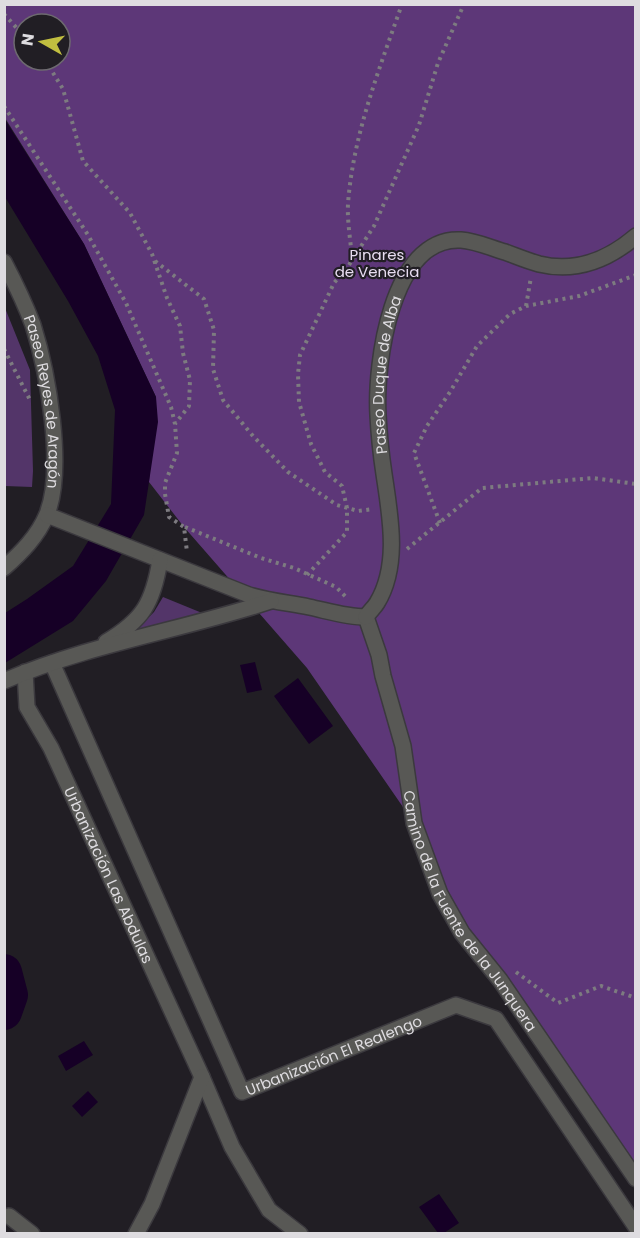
<svg xmlns="http://www.w3.org/2000/svg" width="640" height="1238" font-family="Poppins,sans-serif">
<rect width="100%" height="100%" fill="#211e24"/>
<path fill="#533569" d="M5,308l25,62 3,101 -1,16 -27,-1z
M163,597l44,18 -69,16v-3l16,-16z"/>
<path fill="#5d3778" fill-rule="evenodd" d="M4,5h631v1165l-173,-237 -48,-110 -107,-155 -123,-141 -35,-45 7,-85 -72,-153 -79,-126zM24,24h36v36h-36z"/>
<path fill="#160026" d="M4,118l80,126 72,153 2,25 -14,93 -38,66 -33,40 -68,42v-50l22,-14 46,-33 38,-62 4,-94 -17,-54 -30,-55 -63,-104z
M255,662l7,28 -15,3 -7,-28z
M298,678l35,48 -24,18 -35,-48z
M84,1041l9,14 -27,16 -8,-15z
M88,1091l10,11 -16,15 -10,-11z
M439,1194l20,29 -15,10h-6l-19,-26z"/>
<g fill="none" stroke-linecap="round" stroke-linejoin="round">
<path stroke="#160026" stroke-width="36" d="M4,972l6,23 -6,17"/>
<g stroke="#3b393e" stroke-width="18">
<g id="minor">
<path id="s1" d="M4,262c11,21 21,42 29,63 15,48 32,143 14,189 -9,22 -26,39 -43,54"/>
<path d="M47,515l202,80c20,6 40,8 60,12 19,4 37,10 57,10"/>
<path id="s2" d="M366,617l13,38 4,21 20,70 11,77 26,71 22,39 38,47 136,199"/>
<path id="s3" d="M366,617c3,-5 8,-9 11,-14 23,-38 13,-88 7,-129 -3,-20 -5,-39 -6,-59 -3,-50 13,-179 83,-175 15,1 30,8 44,12 11,4 23,9 34,12 37,9 69,-4 97,-28"/>
<path d="M106,642c37,-22 47,-39 54,-82"/>
<path id="s4" d="M52,663l190,429 214,-87 40,14 140,208"/>
<path id="s5" d="M25,672l2,35 24,41 151,329 30,70 37,63 31,24"/>
<path d="M4,681c86,-37 179,-51 267,-80"/>
<path d="M9,1216l23,18"/>
<path d="M136,1234l16,-30 50,-127"/>
</g>
</g>
<path stroke="#7d7b80" stroke-width="4" stroke-dasharray="3 4.5" stroke-linecap="butt" d="M4,14l20,22
M45,60l18,29 20,72 47,52 22,41 15,44 13,28 3,27 7,27 -1,26 -14,18
M4,106l84,129 38,68 45,104 4,17 2,29 -12,30v11l4,23 15,10 3,25
M352,260c-1,-18 -5,-38 -4,-56 5,-69 31,-134 54,-200
M155,261l49,38 10,31 -1,39 10,31 30,36 35,36 49,33 21,6 15,-2
M526,306l5,-29
M4,349l27,53
M440,523l-26,-70 13,-27 23,-34 27,-46 33,-32 16,-8 53,-10 57,-21
M185,527l76,31 33,10 42,19 11,11
M407,549l75,-61 111,-10 43,6
M307,575l40,-43v-24l-5,-22 -17,-14 -14,-28 -12,-42 -1,-28 2,-19 34,-72 15,-18 25,-39 45,-101 19,-62 26,-59
M516,972l42,31 43,-17 35,12"/>
<use href="#minor" stroke="#585855" stroke-width="15"/>
</g>
<g text-anchor="middle" dominant-baseline="central" stroke-width="4.5" stroke-linejoin="round" paint-order="stroke">
<g font-size="15" fill="#e8ddf1" stroke="#211e24">
<text x="377" y="254">Pinares<tspan x="377" dy="17">de Venecia</tspan></text>
</g>
<g font-size="15" fill="#dedce0" stroke="#211e24">
<text stroke="none"><textPath href="#s3" startOffset="250">Paseo Duque de Alba</textPath></text>
<text stroke="none"><textPath href="#s1" startOffset="147">Paseo Reyes de Aragón</textPath></text>
<text stroke="none"><textPath href="#s5" startOffset="222">Urbanización Las Abdulas</textPath></text>
<text stroke="none"><textPath href="#s2" startOffset="316">Camino de la Fuente de la Junquera</textPath></text>
<text stroke="none"><textPath href="#s4" startOffset="568">Urbanización El Realengo</textPath></text>
</g>
</g>
<rect width="640" height="1238" fill="none" stroke="#dedce0" stroke-width="12"/>
<g transform="translate(42 42) rotate(279)"><circle r="28" fill="#211e24" stroke="#6d6a6f" stroke-width="1.5"/>
<path d="M0-4.5L10 22L0 15L-10 22Z" fill="#c1be40"/>
<text y="-9" font-size="16" font-weight="bold" text-anchor="middle" fill="#dedce0">N</text>
</g>
</svg>
